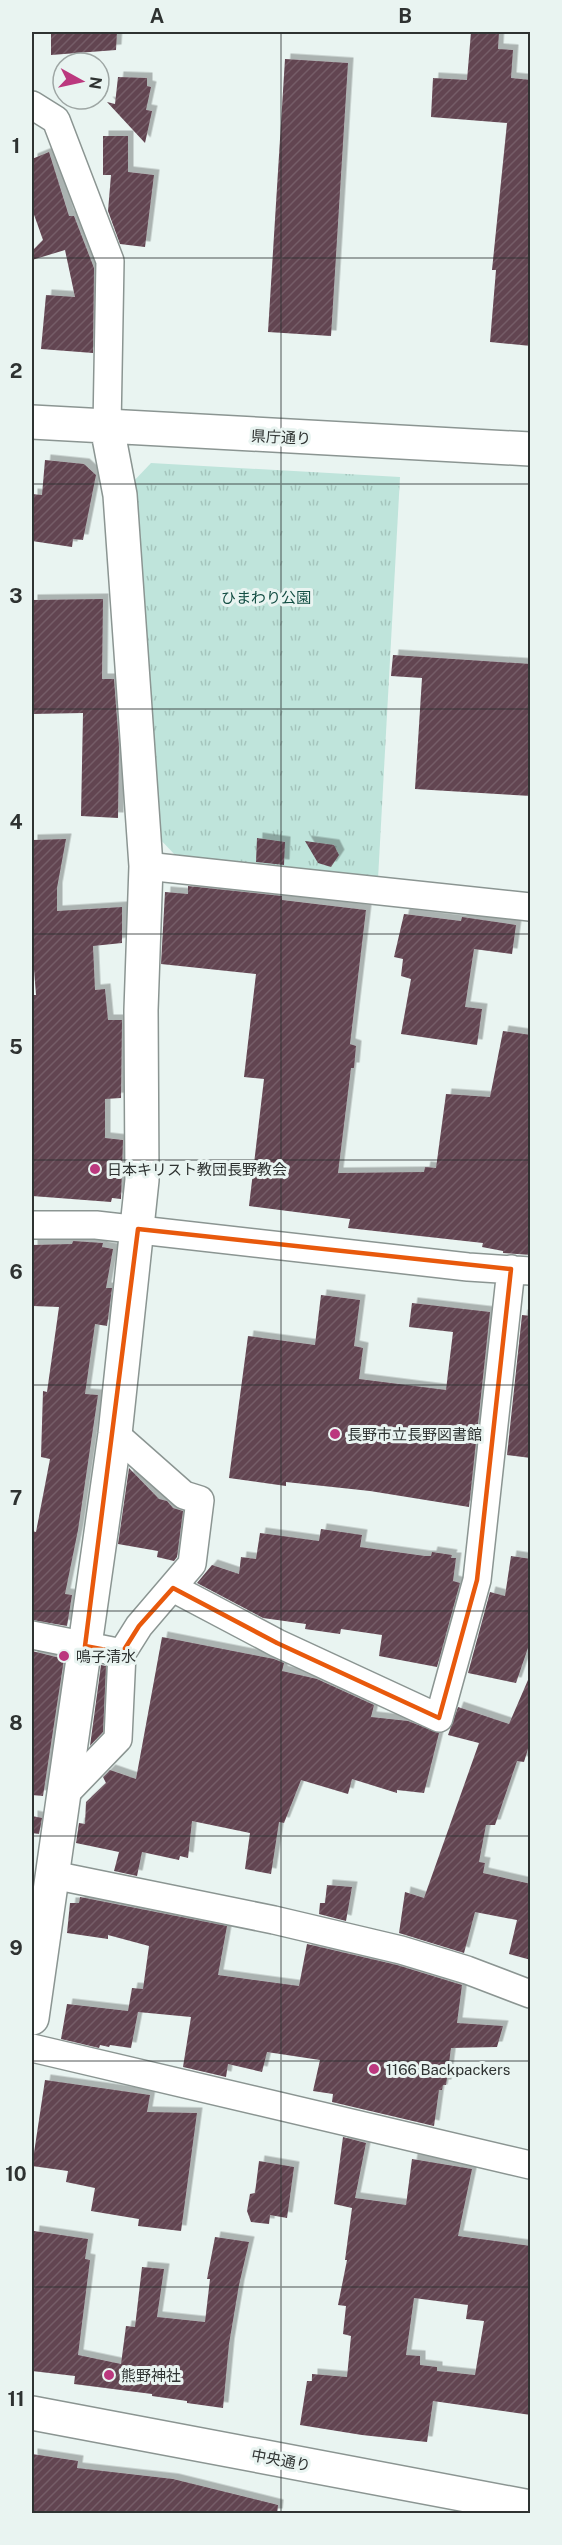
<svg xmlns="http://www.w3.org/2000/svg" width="562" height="2545" font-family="'Public Sans','Noto Sans JP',sans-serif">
<defs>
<pattern id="park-tufts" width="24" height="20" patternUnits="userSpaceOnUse" patternTransform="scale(1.5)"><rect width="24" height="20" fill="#bfe4db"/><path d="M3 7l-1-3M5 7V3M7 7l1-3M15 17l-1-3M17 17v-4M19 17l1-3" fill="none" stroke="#a4c4bc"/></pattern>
<pattern id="building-hatch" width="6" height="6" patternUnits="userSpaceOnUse" patternTransform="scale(1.5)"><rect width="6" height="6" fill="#624451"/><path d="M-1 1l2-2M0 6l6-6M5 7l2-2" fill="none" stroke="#755d67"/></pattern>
<filter id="shadow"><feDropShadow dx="5.5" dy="-5.5" stdDeviation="0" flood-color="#0004"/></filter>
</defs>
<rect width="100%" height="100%" fill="#e9f4f1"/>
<path fill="url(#park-tufts)" d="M151,463l249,14 -22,402 -202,-23 -19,-20 -26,-352z"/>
<path fill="url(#building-hatch)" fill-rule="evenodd" filter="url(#shadow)" d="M51,32h66l-1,18 -65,5z
M471,32h28l-1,17 15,1 -2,28 20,2v266l-41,-4 6,-72h-4l15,-147 -76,-6 2,-39 34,2z
M285,59l63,4 -17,273 -63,-4z
M118,77l29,1v8l4,1 -5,23 6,1 -7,32 -38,-41 8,2z
M103,136h25v36l26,3 -9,72 -25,-3 -12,-33 3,-36h-8z
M49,152l20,64h5l20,52 -1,85 -52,-4 5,-54 29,2 -10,-47 -33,10v-9l11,-11 -11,-31v-50z
M45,460l39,4 12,11 -13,65 -10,-1 -1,8 -40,-6v-47l10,1z
M103,599l-1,80h12l5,67 -1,72 -37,-2 2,-103 -51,1v-114z
M393,655l138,9v132l-116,-7 7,-111 -31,-2z
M257,838l28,4 -1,23 -28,-3z
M66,839l-9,49v23l65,-4v36l-29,3 2,44 10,-1 3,31h14l-1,78 -16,1v39l18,2 -2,59 -9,-1 -1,4 -79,-6v-201h4l-4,-51v-104z
M305,841l29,4 5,10 -8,12 -13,-4z
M188,886l94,10v4l84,10 -16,134 6,2 -2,22h-3l-13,105 86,-1 1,-5 11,1 10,-74 44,3 13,-66 28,4v220l-28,-2v-2l-21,-4 1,-4 -135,-15 2,-9 -101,-13 15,-127 -20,-2 12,-103 -95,-10 4,-72 23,2z
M404,914l57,7 1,-4 54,8 -4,29 -38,-5 -9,58 17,2 -5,36 -76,-11 10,-55 -10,-3 2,-17 -9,-2z
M73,1241l30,2 -1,4 11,2 -7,39h6l-5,38 -12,-2 -10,70 13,1 -20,135 -13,64 7,1 -5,31 -35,-6v-89l4,1 14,-73 -9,-2 2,-66 4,1 12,-85 -26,-1 -1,-61 40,-1z
M321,1295l39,5 -6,46 9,2 -4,31 87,11 7,-58 -44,-5 3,-24 78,9 -21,195 -99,-16 -84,-9v4l-57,-8 19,-142 67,9z
M522,1315l9,1v142l-24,-3z
M129,1468l30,31 8,2 6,7 10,3 -6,46 -3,4 -17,-4 1,-6 -40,-7z
M321,1529l41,6 -2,12 65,9h6l1,-4 20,3 -1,3h5l-3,23 7,2 -23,84 -58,-11 3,-21 -41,-6 -1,5 -35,-5 1,-5 -43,-6 -66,-35 15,-18 27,9 2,-17 15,2 4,-26 59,8z
M511,1556l20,3v80l-15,44 -48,-10 22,-81 15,4z
M162,1637l112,22 10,4 -2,8 35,8 57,26 -3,12 37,4 31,12 -15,60 -27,-3v3l-45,-14 -4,15 -47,-14 -17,43 -5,-1 -8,52 -26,-5 5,-36 -58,-12 -4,37 -8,-2 -1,4 -37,-8 -5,24 -23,-5 5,-19 -43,-9 3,-20 6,1 1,-22 20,-19 -3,-6 7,-7 26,9z
M32,1651l32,8 -21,137 -11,-1z
M101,1665l5,1 -3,66 -13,14z
M531,1673v66l-7,23 -7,-1 -22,64h-9l-7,37 6,1 -2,10 48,11v76l-22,-6 8,-34 -42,-8 -11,41 -65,-20 6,-41 19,6 55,-155 -31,-8 10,-28 51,17z
M32,1816l10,2 -3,16 -7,-1z
M327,1885l25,2 -6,34 -27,-7 1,-11h5z
M80,1897l147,29 -9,49 81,11 8,-42 90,21 65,20 -5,38 46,3 -6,21 -46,1 -5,37h-3l-1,5h-3l-5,36 -102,-24 1,-8 -20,-3 7,-31 -53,-8 -5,20 -34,-8 -2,13 -43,-10 8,-50 -53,-5 -7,36 -21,-3 -1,2 -9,-2 -1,3 -38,-9 6,-35 61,7 4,-23 11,1 6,-43 -41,-11v4l-41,-6 3,-30h9z
M45,2080l105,15 -3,17 50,1 -16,118 -43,-5 1,-7 -48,-8 4,-23 -29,-6 2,-11 -36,-5z
M343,2137l23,6 -11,55 51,7 6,-46 60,10 -14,67 73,10v169l-98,-14 -6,41 -65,-7 -62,-10 7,-44h5v-7l35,3 4,-41 -8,-2 3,-28 -8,-1 9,-45h-2l7,-52 -18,-4zM414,2298l54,7 -2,14 18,2 -9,54 -38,-4v-4l-17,-2v-9l-14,-1z
M259,2161l35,6 -7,51 -17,-3 -1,9 -18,-2 -4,-11 3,-17 5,-1z
M34,2231l54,8 -3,20 5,1 -12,95 43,9 5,-38 9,1 7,-60 22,2 -7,48 48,5 5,-43h-3l8,-42 34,5 -10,43 -10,59 -6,64 -36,-5v-2l-35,-5v-2l-78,-10 1,-8 -43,-5v-119z
M32,2454l46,7 -1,7 96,11 105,26 -1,9h-245z"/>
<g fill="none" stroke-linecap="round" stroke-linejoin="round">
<g stroke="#8b9592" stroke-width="30">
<path id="street" d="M32,105l24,15 54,141 -3,166
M146,866l384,41
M32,1225h64l372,42 62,4
M173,1588l104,55 162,75 38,-138 34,-311
M32,1635l90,18
M64,1795l54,-56 4,-86 17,-27 53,-62 8,-64 -16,-5 -69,-61
M53,1875l221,45 127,30 66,20 63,24
M32,2048l498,117"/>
</g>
<g stroke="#8b9592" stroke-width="36">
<path id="secondary" d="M32,422l498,27
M32,2018l83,-584 27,-254 -1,-170 5,-144 -26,-371 -13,-68
M32,2413l498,94"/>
</g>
<use href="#street" stroke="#fff" stroke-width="27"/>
<use href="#secondary" stroke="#fff" stroke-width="33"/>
</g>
<path fill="none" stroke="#e8590c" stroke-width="4.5" stroke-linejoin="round" d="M138,1229l373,40 -34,311 -38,138 -162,-75 -104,-55 -34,38 -17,27 -37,-7z"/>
<path fill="none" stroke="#2e3231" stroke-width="1.5" stroke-opacity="0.55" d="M281,32v2482M32,258h498M32,484h498M32,709h498M32,934h498M32,1160h498M32,1385h498M32,1611h498M32,1836h498M32,2061h498M32,2287h498"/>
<g fill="#bb387e" stroke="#e9f4f1" stroke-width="2">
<circle cx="95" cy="1169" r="6"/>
<circle cx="335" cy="1434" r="6"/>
<circle cx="64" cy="1656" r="6"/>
<circle cx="374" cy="2069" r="6"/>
<circle cx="109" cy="2375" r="6"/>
</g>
<g text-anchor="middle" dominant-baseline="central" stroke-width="6" stroke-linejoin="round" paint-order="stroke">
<g font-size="15" fill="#2e3231" stroke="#e9f4f1">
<text transform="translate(281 437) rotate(3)">県庁通り</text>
<text transform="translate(281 2460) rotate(11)">中央通り</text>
</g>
<g font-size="15" fill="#134d43" stroke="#e9f4f1">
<text x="266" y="597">ひまわり公園</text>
</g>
<g font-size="15" fill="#2e3231" stroke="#e9f4f1" text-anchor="start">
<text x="107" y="1169">日本キリスト教団長野教会</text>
<text x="347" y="1434">長野市立長野図書館</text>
<text x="76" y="1656">鳴子清水</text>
<text x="386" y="2069">1166 Backpackers</text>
<text x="121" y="2375">熊野神社</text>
</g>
</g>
<rect width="562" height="2545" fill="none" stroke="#e9f4f1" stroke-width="66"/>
<g transform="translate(81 81) rotate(98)"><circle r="28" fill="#e9f4f1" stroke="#9ea6a4" stroke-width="1.5"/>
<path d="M0-4.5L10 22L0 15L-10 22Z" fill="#bb387e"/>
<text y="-9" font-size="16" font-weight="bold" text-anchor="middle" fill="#2e3231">N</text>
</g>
<rect x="33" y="33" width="496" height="2479" fill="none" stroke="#2e3231" stroke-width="2"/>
<g font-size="20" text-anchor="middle" font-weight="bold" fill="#2e3231">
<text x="157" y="23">A</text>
<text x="405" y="23">B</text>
<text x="16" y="153">1</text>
<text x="16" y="378">2</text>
<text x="16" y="603">3</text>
<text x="16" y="829">4</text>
<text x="16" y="1054">5</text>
<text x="16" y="1279">6</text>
<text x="16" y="1505">7</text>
<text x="16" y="1730">8</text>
<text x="16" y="1955">9</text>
<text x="16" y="2181">10</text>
<text x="16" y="2406">11</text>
</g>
</svg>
